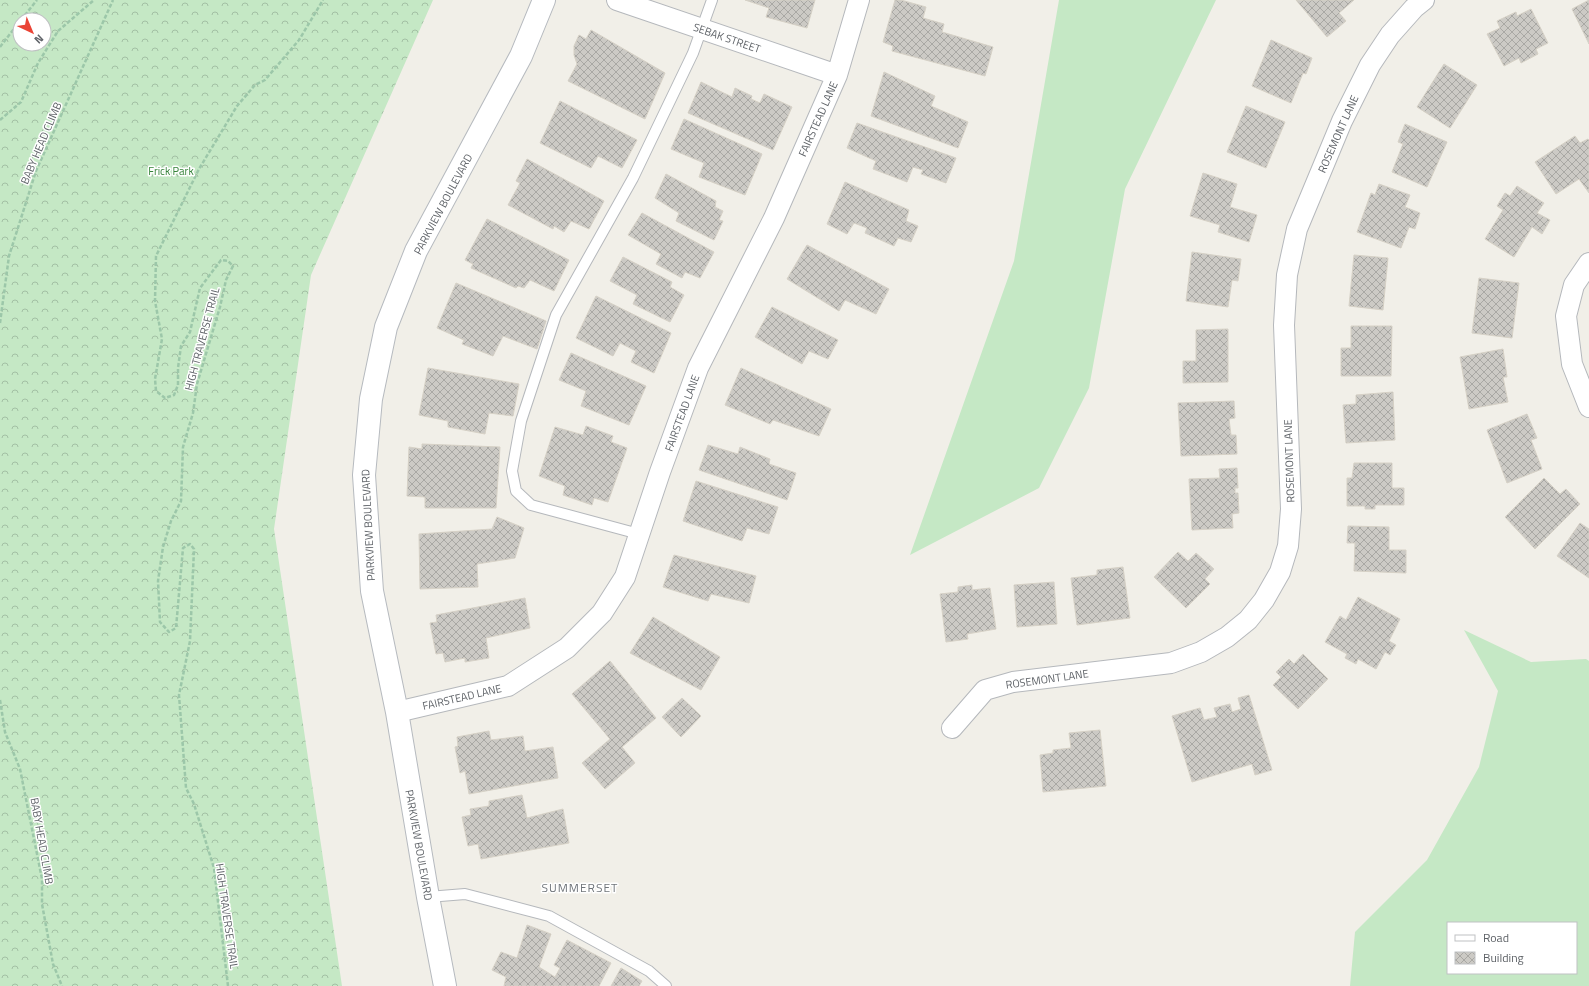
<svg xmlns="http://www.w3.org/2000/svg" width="1589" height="986" font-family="'Titillium Web',sans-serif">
<defs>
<pattern id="forest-crowns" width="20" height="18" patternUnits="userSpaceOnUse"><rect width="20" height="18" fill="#c5e8c5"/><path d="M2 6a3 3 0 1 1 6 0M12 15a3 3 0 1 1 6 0" fill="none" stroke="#a3c0a4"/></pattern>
<pattern id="building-cross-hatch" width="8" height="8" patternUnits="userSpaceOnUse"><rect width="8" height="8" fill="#cccac5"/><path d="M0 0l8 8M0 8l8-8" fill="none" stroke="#a9a8a4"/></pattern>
</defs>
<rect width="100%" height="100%" fill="#f1efe8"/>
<path fill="#c5e8c5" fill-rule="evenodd" d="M1059,0h157l-91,189 -36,199 -50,100 -129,67 104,-294z
M1464,630l67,32 55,-3 3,2v325h-239l5,-54 72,-72 52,-93 19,-76zM1448,923h128v50h-128z"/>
<path fill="url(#forest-crowns)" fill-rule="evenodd" d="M0,0h433l-122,275 -37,254 68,457h-342zM20,20h24v24h-24z"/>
<path fill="url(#building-cross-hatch)" stroke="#d6d1c6" d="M745,0h70l-8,28 -41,-11 3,-9z
M895,0h6l25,7 -3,11 21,6 -2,8 51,15 -8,29 -93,-25 1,-5 -10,-4z
M1296,0h58l-15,13 7,8 -19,16z
M1589,0v44l-17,-35z
M1531,9l17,34 -12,6 2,5 -17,9 -2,-5 -15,8 -17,-32 13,-6 -3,-7 19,-9 1,4z
M591,30l74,43 -20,46 -77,-38 9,-17 -3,-9v-9l5,-11 7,4z
M1271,40l41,18 -6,16 -3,-1 -12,30 -39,-17z
M1444,64l33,21 -27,43 -33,-21z
M884,72l51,24 -4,10 37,16 -10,26 -87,-32z
M701,82l31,15 3,-9 17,8 -1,3 9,4 4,-9 28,13 -19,43 -85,-37z
M560,101l77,39 -15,28 -24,-12 -7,12 -51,-25z
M1246,106l39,16 -19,46 -39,-16z
M684,119l78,35 -17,41 -46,-18 5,-14 -33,-14z
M857,123l99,35 -10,25 -25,-9 2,-4 -10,-3 -6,15 -34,-13 3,-8 -29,-13z
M1405,124l42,18 -20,45 -35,-15 11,-28 -5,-2z
M1575,136l5,7 8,-4 1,1v53l-10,-14 -23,15 -21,-32z
M527,159l77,42 -15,28 -18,-8 -7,11 -10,-6 -1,3 -45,-24 12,-22 -4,-2z
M1203,173l34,11 -7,23 27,8 -8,27 -31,-10 2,-7 -30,-9z
M666,174l50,27 -1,6 8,4 -4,9 4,1 -9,19 -38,-19 3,-8 -24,-15z
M845,182l64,28 -3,11 12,5 -7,16 -13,-4 -4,8 -29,-13 2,-5 -13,-5 -7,11 -20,-10z
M1379,184l31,11 -5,12 15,6 -5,16 -6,-2 -8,21 -44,-16 14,-39 4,2z
M1517,186l27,17 -7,10 13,7 -8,14 -10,-7 -18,30 -29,-18 18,-29 -6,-4 8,-13 5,3z
M642,213l72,39 -14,26 -15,-6 -3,6 -26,-14 5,-10 -33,-19z
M487,219l82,41 -15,31 -24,-11 -6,8 -6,-2 -2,2 -45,-20 2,-4 -8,-4z
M807,245l82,44 -13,25 -31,-14 -6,11 -52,-32z
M1192,252l49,7 -3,22 -6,-1 -4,27 -42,-6z
M1354,255l34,3 -5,52 -34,-4z
M623,257l49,25 -2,5 14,8 -14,27 -37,-18 4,-9 -27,-14z
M1479,278l40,5 -7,55 -40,-5z
M456,283l90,38 -9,28 -34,-13 -10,20 -31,-12 2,-4 -27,-12z
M596,296l75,37 -17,40 -23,-11 5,-11 -16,-8 -7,13 -37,-18z
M772,307l66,33 -10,19 -19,-8 -7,13 -47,-27z
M1351,326h41l-1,50h-50v-28h10z
M1228,329v53l-45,1v-22h13v-31z
M1503,349l4,28h-4l5,25 -39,7 -9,-52z
M571,353l75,33 -17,39 -48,-19 5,-15 -27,-11z
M428,368l91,16 -6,32 -24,-3 -4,21 -37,-7v-6l-29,-6z
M741,368l90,41 -12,27 -46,-16 -3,4 -45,-19z
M1393,392l2,48 -49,3 -3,-38 13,-1v-9z
M1234,401l1,17 -6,1 2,16h5l1,19 -56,2 -3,-53z
M1527,414l10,24 -6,2 11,29 -35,14 -20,-53z
M586,426l27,10 -2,6 16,6 -19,54 -14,-4 -2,7 -29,-10 2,-9 -26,-10 16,-49 28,8z
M422,444l78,3 -4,61h-71v-11l-18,-1 2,-49 13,2z
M708,445l30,9 2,-7 30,12 -1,5 27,9 -9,27 -88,-30z
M1354,463h38v25h12v17h-29v4h-10v-3h-18v-28h5z
M1237,468l1,20h-3v5h3l1,20 -7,1 1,14 -41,2 -3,-51 31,-1 -1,-9z
M1544,478l16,16 6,-5 14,15 -45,45 -30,-32z
M696,481l82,26 -9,27 -22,-6 -5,13 -59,-20z
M497,517l27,11 -9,30 -38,6 1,23 -58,2 -1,-55 73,-5z
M1580,523l9,6v49l-32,-22z
M1348,526l41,1v23h17v23l-52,-2 1,-28h-8z
M1178,552l10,9 8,-8 18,16 -9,10 5,5 -24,24 -32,-31z
M674,555l82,21 -7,27 -38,-9 -3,7 -45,-14z
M1123,567l7,51 -53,7 -6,-47 26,-3v-5z
M1054,582l3,42 -40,3 -3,-42z
M972,585v5l18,-2 6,41 -29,5 1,5 -22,3 -6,-48 18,-2v-5z
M1358,597l42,22 -11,22 7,4 -6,10 -5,-3 -9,17 -18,-10 -2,5 -11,-6 2,-4 -22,-12 15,-26 6,4z
M525,598l5,30 -44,10 3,20 -24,4v-4l-20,4 -2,-9 -7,1 -6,-31 7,-1 -1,-7z
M653,617l67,40 -19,33 -71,-37z
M1303,654l25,25 -30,30 -25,-24 8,-8 -5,-5 13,-13 5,5z
M610,661l46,57 -34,29 13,16 -30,26 -23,-26 28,-24 -38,-45z
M1249,695l23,75 -17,5 -3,-11 -60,18 -20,-66 28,-8 4,12 13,-3 -3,-9 16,-4 2,8 9,-3 -3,-11z
M682,698l19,18 -20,21 -19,-20z
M1100,730l6,56 -63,6 -3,-37 13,-2v-3l18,-2 -2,-15z
M489,731l2,9 32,-4 2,15 28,-4 5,31 -89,16 -4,-23 -5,2 -5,-26 3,-1 -1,-9z
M522,795l5,23 36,-9 6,34 -88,16 -3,-15 -10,2 -6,-29 9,-2 -1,-6 19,-3v-5z
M527,925l24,9 -12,33 16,10 5,-9 -6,-3 13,-25 44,23 -12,23h-95l2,-9 -14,-7 9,-18 16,6z
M621,968l21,13 -3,5h-28z"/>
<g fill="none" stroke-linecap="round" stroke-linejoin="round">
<g stroke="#b5b8bc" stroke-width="12">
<path id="lane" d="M639,534l-108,-29 -15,-14 -4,-20 9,-50 35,-106 77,-137 60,-125 19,-53
M428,897l37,-3 84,22 100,55 17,15"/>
</g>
<g stroke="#b5b8bc" stroke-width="22">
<path id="street" d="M617,0l220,75
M1589,263l-15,22 -8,31 6,48 17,43
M397,712l111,-26 59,-38 35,-35 23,-36 35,-105 38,-104 76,-150 63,-143 22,-75
M952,728l33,-38 28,-8 158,-19 30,-11 26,-15 21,-17 16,-20 16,-28 8,-26 3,-37 -7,-184 3,-50 10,-46 45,-108 28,-56 20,-30 24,-27 10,-8"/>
</g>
<g stroke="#b6babf" stroke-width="24">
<path id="secondary" d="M445,986l-17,-89 -31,-185 -25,-121 -8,-116 7,-76 15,-72 30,-76 105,-195 23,-56"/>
</g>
<path stroke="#9cc7a9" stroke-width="2.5" stroke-dasharray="4 2" stroke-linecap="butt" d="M21,20l16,-20
M0,47l20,-26
M0,120l21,-18 17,-39 20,-32 36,-31
M0,323l9,-67 27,-85 77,-171
M0,700l5,32 15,37 22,110v25l11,60 9,22
M228,986l-14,-118 -20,-64 -8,-16 -7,-93 11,-54 4,-92 -4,-5 -7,4 -7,80 -7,4 -9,-10 -2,-41 5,-34 8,-26 10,-20 2,-54 10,-34 4,-29 23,-77 6,-27 7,-14 -5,-5 -7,-1 -21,28 -10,44 -9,14 -3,22v17l-4,10 -9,3 -9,-7 -1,-12 7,-40 -7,-38 1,-45 43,-87 38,-63 18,-21 10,-5 34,-40 24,-40"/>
<use href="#lane" stroke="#fff" stroke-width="10"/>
<use href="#street" stroke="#fff" stroke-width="20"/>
<use href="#secondary" stroke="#fff" stroke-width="22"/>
</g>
<g text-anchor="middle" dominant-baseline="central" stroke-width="3" stroke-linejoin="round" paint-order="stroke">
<g font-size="11" fill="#5f6368" stroke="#fff">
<text transform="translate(727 38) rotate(19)">SEBAK STREET</text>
<text transform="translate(818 119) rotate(-66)">FAIRSTEAD LANE</text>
<text transform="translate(1338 134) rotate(-66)">ROSEMONT LANE</text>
<text transform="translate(41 143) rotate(-67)">BABY HEAD CLIMB</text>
<text transform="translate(443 204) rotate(-62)">PARKVIEW BOULEVARD</text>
<text transform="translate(202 339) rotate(-75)">HIGH TRAVERSE TRAIL</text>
<text transform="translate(682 413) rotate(-70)">FAIRSTEAD LANE</text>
<text transform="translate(1289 461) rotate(-92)">ROSEMONT LANE</text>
<text transform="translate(368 525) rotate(-93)">PARKVIEW BOULEVARD</text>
<text transform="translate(1047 679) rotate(-8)">ROSEMONT LANE</text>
<text transform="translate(462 697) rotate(-13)">FAIRSTEAD LANE</text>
<text transform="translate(42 841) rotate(80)">BABY HEAD CLIMB</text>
<text transform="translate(419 845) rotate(80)">PARKVIEW BOULEVARD</text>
<text transform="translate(227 916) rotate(82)">HIGH TRAVERSE TRAIL</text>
</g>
<g font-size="11" fill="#348238" stroke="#fff">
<text x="171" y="171">Frick Park</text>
</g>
<g font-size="12" letter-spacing="1" fill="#70757a" stroke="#fff">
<text x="580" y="887">SUMMERSET</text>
</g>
</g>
<rect x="1447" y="922" width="130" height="52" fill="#ffffff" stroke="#bfc1c3"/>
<rect x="1455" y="935" width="20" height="6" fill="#ffffff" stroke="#bfc1c3"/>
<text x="1483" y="942" font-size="12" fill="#5f6368">Road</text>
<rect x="1455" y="952" width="20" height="12" fill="url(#building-cross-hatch)" stroke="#bfc1c3"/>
<text x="1483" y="962" font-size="12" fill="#5f6368">Building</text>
<g transform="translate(32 32) rotate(136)"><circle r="19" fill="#ffffff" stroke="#bfc1c3"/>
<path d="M0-3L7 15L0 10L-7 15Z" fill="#ea4335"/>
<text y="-6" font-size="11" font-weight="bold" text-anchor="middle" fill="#5f6368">N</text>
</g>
</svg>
